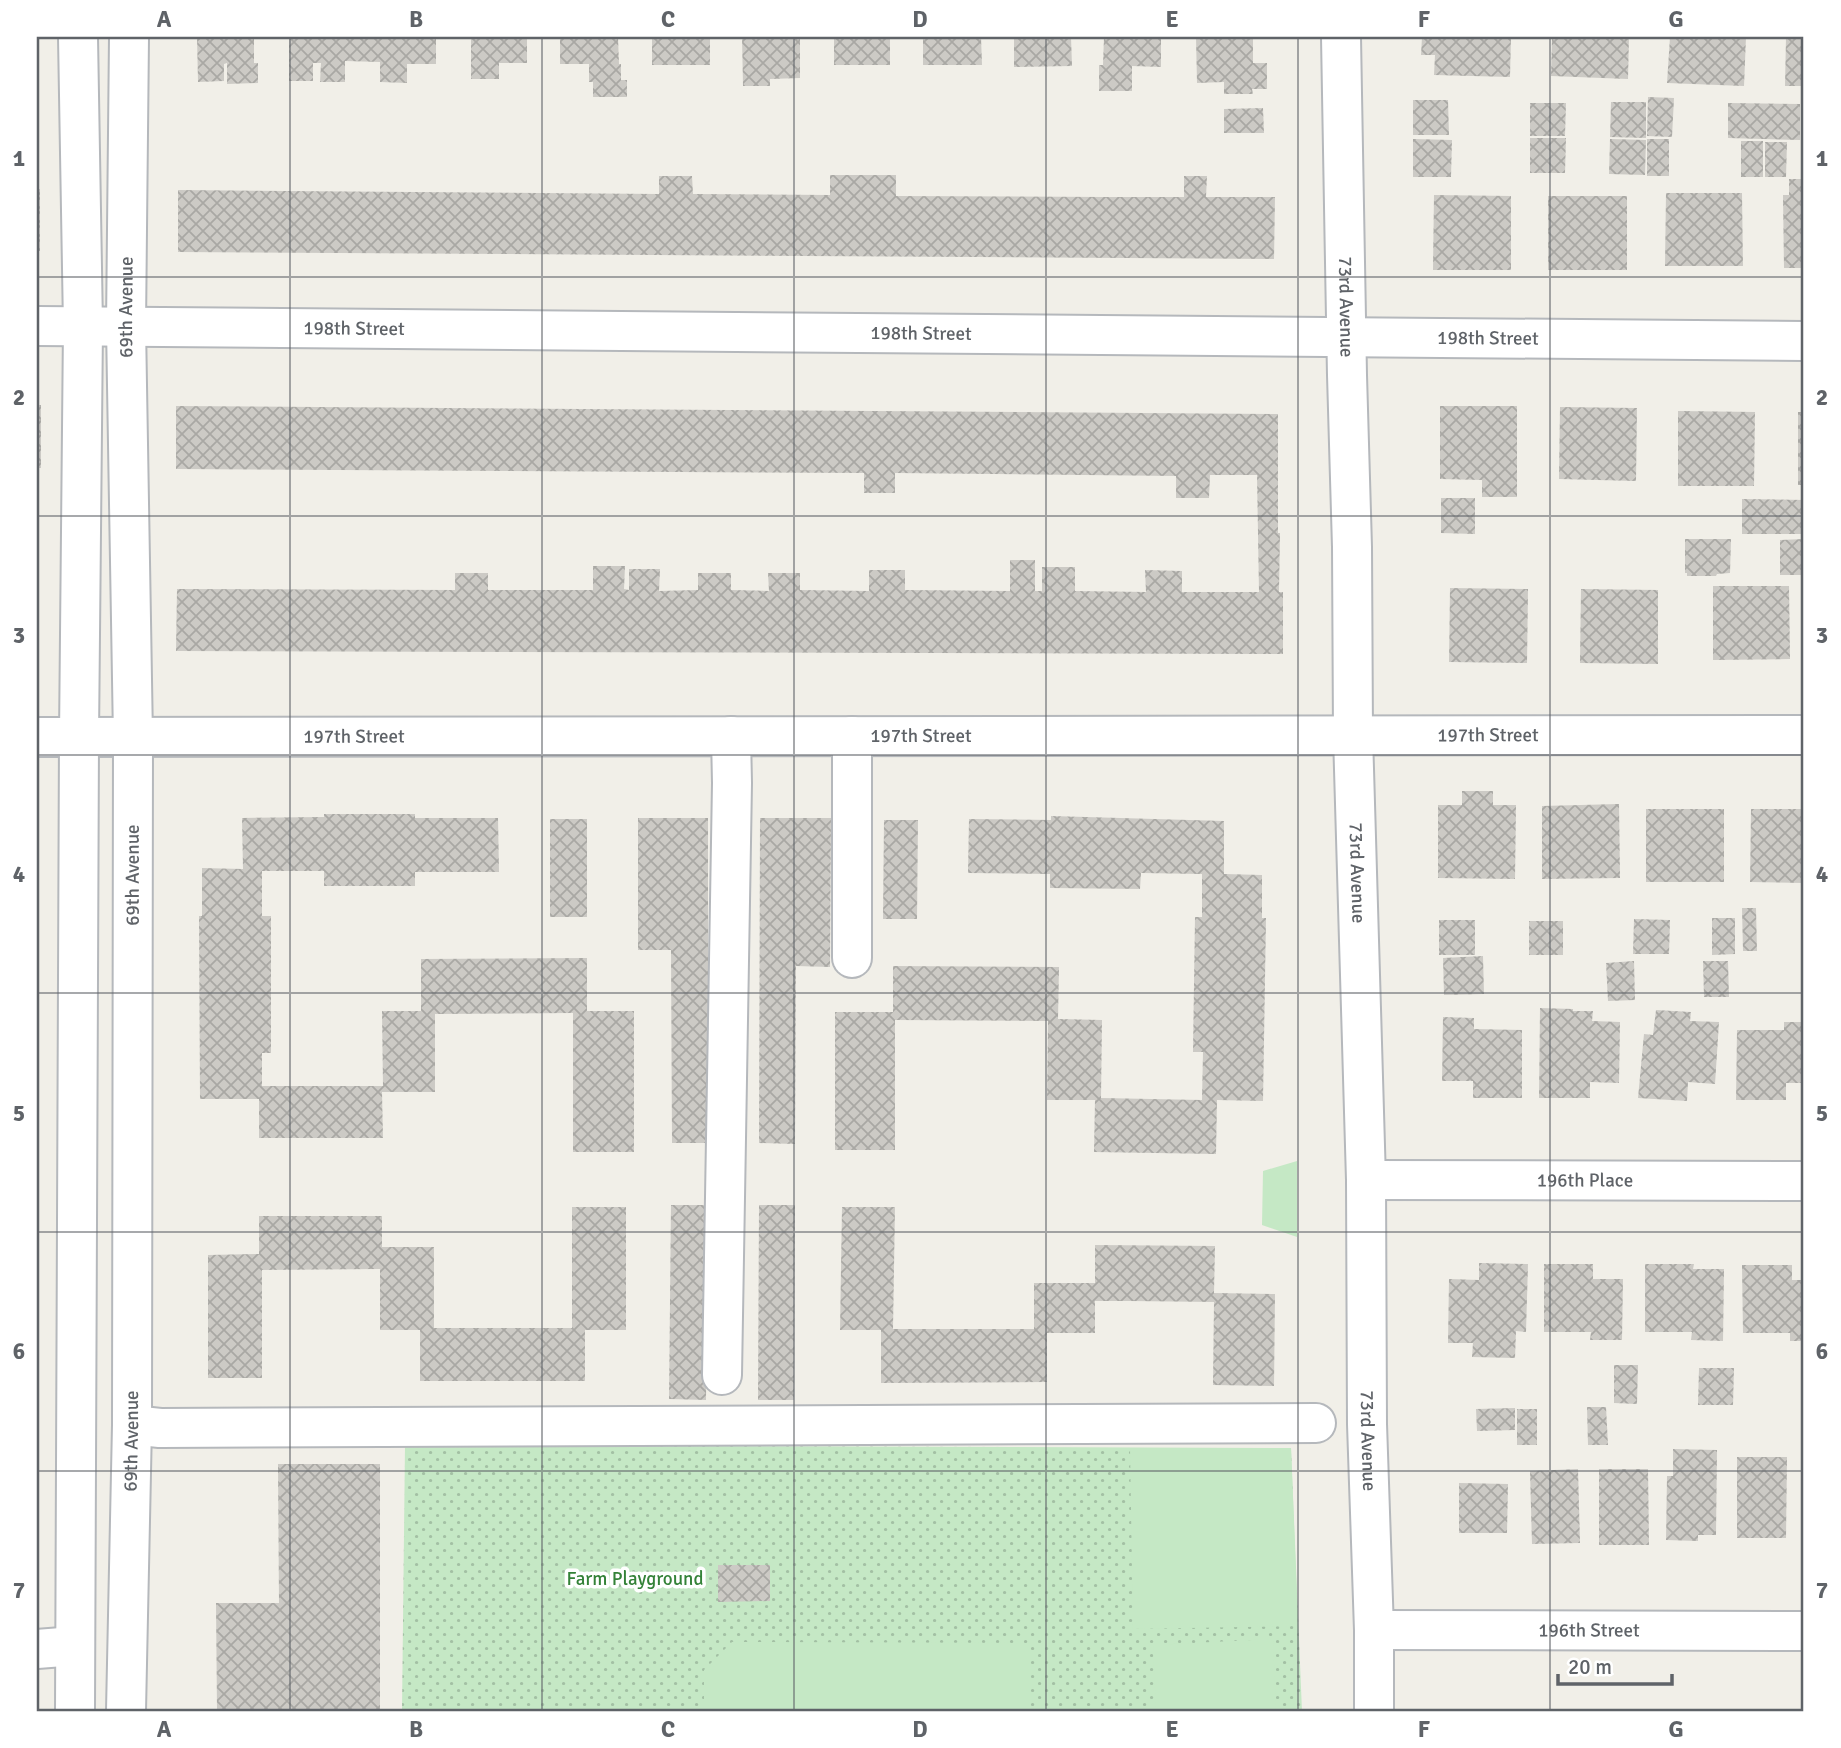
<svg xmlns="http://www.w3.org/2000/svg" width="1841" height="1748" font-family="Signika,sans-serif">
<defs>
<pattern id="park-dots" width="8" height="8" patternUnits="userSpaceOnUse" patternTransform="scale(1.75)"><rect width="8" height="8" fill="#c5e8c5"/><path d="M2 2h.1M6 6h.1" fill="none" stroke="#a3c0a4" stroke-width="1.8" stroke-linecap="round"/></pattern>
<pattern id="building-cross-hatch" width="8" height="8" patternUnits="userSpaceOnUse" patternTransform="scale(1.75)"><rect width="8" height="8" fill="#cccac5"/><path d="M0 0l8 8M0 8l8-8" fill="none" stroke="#a9a8a4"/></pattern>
</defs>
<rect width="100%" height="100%" fill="#f1efe8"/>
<path fill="url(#park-dots)" d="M405,1445l886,3 11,263h-900z"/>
<path fill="#c5e8c5" d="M1297,1161v76l-35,-12 1,-54z
M1130,1448h161l7,178 -165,3z
M1273,1639l3,72h-120l-3,-66z
M732,1642l297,1v68h-325v-41z"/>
<path fill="url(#building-cross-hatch)" d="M197,37h57v26h4v20l-31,1v-21l-3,1v17l-26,1z
M289,37h147v27h-29v19l-27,-1v-20l-35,-1v21h-25l1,-19h-8v18h-24z
M471,37h56v26h-28v16h-28z
M560,37h58l1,27h2v16h6v17h-34v-15h-4v-18h-29z
M652,37h58v28h-58z
M742,37h58v41l-30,1v7h-27z
M834,37h56v28h-56z
M923,37h58l1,28h-59z
M1014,37h57l1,29 -58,1z
M1104,37h57v30l-29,-1v25h-33v-26h4z
M1196,37h57v26h14v26h-15l1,5h-29v-12l-27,1z
M1422,37h89l-1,40 -76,-2 1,-20h-14z
M1552,37h77l-1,42 -77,-3z
M1670,37h76l-2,49 -77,-3z
M1786,37h18v49h-19z
M1648,97l26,1 -2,39 -25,-1z
M1413,100h35l1,35h-36z
M1611,102h35v36l-36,-1z
M1530,103h36l-1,33h-35z
M1728,103l72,1v36l-72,-2z
M1263,108l1,25h-40v-24z
M1530,138h36l-1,35h-35z
M1413,139l39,1 -1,37h-38z
M1610,139l36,1 -1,35 -36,-1z
M1647,139h22v37h-22z
M1741,141h22v36h-22z
M1765,142h22l-1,35h-21z
M830,175h66v21l209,1h79v-21h23l-1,21h69l-1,62 -1096,-7v-62l481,4v-18h33l1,18 137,1z
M1789,179h15v89h-20l-1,-73h6z
M37,189h3v62h-3z
M1666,193h76l1,73h-78z
M1434,195l77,1v74h-78z
M1548,196h79v74h-79z
M37,405h4v63h-4z
M176,406l1102,8v119h2l-1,59h4v62l-1107,-3 1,-62 278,1v-17h33v17h105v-24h32l-1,23 5,1v-21h31l-1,22 39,-1v-17h33v17l38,1 -1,-18h32v17l69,1v-21h36v20l105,1v-31h25v31h7v-24h33v24l71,1 -1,-22 37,1v21h77l-2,-117h-47l-1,23h-33v-22l-281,-3v20h-31v-20l-688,-4z
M1440,406h77v91h-35v-17l-42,-1z
M1560,407l77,1 -1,73 -77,-2z
M1678,411l77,1 -1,74h-76z
M1798,412h6v73h-6z
M1441,498h34v36l-34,-1z
M1742,499l62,1v34h-62z
M1685,539h46l-1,34 -13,1 -1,2h-29v-3h-2z
M1804,539v36h-24v-35z
M1713,586h76l1,73 -77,1z
M1450,588l78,1 -1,74 -78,-1z
M1581,589l77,1v74l-78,-1z
M1462,791h31v14h23l-1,74 -77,-1v-73h24z
M1619,804l1,74 -78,1v-73z
M1646,809h78v73h-78z
M1751,809h53v74l-54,-1z
M324,814h91v4h83l1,54h-84v14h-91v-15h-62v45h9v137h-9v33h121l-1,-75h39v-52l166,-1v53h47v141h-61v-139l-138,1v78h-53l1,46h-124v-39h-59l-1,-183h3v-48l41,1 -1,-51 82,-1z
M1051,816l173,5v53l38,1v43h4l-3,183 -46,-1 -1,54 -122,-2 1,-52h-48l1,-79 -153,-1v130h-60v-138h58v-46l166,1 -1,52 44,1 -1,78 101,2 1,-48h-10l2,-135h7v-43l-61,-1 -1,16 -90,-1v-14l-82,-1 1,-54 82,1z
M638,818h70v325h-36l-1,-193h-33z
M760,818h71l-1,149 -34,-1 -1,178 -36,-1z
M550,819h37v98h-37z
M884,820h34l-1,99h-34z
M1742,908h14l1,43h-14z
M1712,918h23v36l-23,1z
M1634,919l36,1 -1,34h-36z
M1439,920h36v35h-36z
M1529,921h34v34h-34z
M1483,956l1,38 -40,1 -1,-37z
M1634,961l1,39 -27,1 -2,-38z
M1703,961h25l1,36h-25z
M1540,1008l33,1v2h20l-1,10 28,1 -1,61 -29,-1v16h-51z
M1656,1010l35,2 -1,9 29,1 -4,62 -27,-2 -1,19 -49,-3 6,-64 9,1z
M1443,1017l31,1v11l48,1v68h-49v-17h-31z
M1784,1022h20v61h-18v17h-50l1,-70h47z
M671,1205h37l-2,195 -37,-1z
M759,1205h36l-1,195h-36z
M572,1207h54v123h-41v51h-165v-51h-40v-61l-118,1v108h-54v-123l51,-1v-38h123v31h52v81h138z
M842,1207h53l-2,122h141v-46h61v-38l120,1 -1,47 61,1 -1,92 -61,-1 1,-83 -84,-1h-35v32h-48v49l-166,1v-53h-41z
M1479,1263l49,1 -2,68 -10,-1 -1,27 -43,-1 1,-14h-25l1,-64 30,1z
M1544,1264h49v15h30l-1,61h-32l1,-8h-47z
M1645,1264h49l-1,5h31l-1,72 -32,-1 1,-8h-47z
M1742,1265h50v15h12v61h-14v-8h-47z
M1614,1365h24l-1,39 -23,-1z
M1699,1368h35l-1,37h-35z
M1587,1407h19l2,38h-20z
M1515,1408v22l-38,1 -1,-22z
M1517,1409h20v36h-20z
M1673,1449l44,1 -1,85h-18v6l-32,-1 1,-64h6z
M1737,1457h50l-1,81h-49z
M278,1464h102v247h-163l-1,-108h63z
M1578,1469l2,74 -48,1 -2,-73z
M1599,1469h49l1,76h-50z
M1459,1483l49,1 -1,49h-48z
M718,1565h52v36l-52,1z"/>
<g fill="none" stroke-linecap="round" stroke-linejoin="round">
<g stroke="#b5b8bc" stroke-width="42">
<g id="minor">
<path id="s1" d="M1341,37l6,338 5,172 1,188 13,445 1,244 7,206v81"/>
<path id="s2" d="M37,326l1767,15"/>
<path d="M852,736v222"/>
<path id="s3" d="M37,737l1767,-2"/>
<path id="s4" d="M1366,1180l438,1"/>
<path d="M722,1375l10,-592 -1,-47"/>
<path d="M132,1425l28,3 1156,-5"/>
<path id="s5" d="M1374,1630l430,1"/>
<path d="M37,1649l38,-3"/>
<path d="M75,1711l4,-974 4,-411 -5,-289"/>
<path id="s6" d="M126,1711l6,-286 1,-687 -7,-412 3,-289"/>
</g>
</g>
<use href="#minor" stroke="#fff" stroke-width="38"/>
</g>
<path fill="none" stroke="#5f6368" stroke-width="2" stroke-opacity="0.55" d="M290,37v1674M542,37v1674M794,37v1674M1046,37v1674M1298,37v1674M1550,37v1674M37,277h1767M37,516h1767M37,755h1767M37,993h1767M37,1232h1767M37,1471h1767"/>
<g text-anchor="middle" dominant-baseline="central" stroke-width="7" stroke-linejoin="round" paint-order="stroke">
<g font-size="19" fill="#5f6368" stroke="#fff">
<text stroke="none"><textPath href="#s6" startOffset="1404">69th Avenue</textPath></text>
<text stroke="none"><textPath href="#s1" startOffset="270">73rd Avenue</textPath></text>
<text stroke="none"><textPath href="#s2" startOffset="317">198th Street</textPath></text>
<text stroke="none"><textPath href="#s2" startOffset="884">198th Street</textPath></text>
<text stroke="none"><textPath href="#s2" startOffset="1451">198th Street</textPath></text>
<text stroke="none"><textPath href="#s3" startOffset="884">197th Street</textPath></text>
<text stroke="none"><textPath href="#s3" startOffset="1451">197th Street</textPath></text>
<text stroke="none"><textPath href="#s3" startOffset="317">197th Street</textPath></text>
<text stroke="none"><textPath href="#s6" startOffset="836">69th Avenue</textPath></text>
<text stroke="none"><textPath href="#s1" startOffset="836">73rd Avenue</textPath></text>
<text stroke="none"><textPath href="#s4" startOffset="219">196th Place</textPath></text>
<text stroke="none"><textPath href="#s6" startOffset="270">69th Avenue</textPath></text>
<text stroke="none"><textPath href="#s1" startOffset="1404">73rd Avenue</textPath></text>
<text stroke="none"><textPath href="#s5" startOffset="215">196th Street</textPath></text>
</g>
<g font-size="19" fill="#348238" stroke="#fff">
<text x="635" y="1579">Farm Playground</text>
</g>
</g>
<rect width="1841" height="1748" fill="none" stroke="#ffffff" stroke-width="77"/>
<path d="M1558 1674v10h114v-10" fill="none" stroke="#5f6368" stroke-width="3.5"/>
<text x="1568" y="1674" font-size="21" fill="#5f6368" stroke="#ffffff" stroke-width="5" paint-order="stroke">20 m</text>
<rect x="38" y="38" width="1764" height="1672" fill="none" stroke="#5f6368" stroke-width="2.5"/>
<g font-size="23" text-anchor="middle" font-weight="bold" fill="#5f6368">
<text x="164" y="27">A</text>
<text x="416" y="27">B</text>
<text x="668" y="27">C</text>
<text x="920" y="27">D</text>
<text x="1172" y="27">E</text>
<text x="1424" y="27">F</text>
<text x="1676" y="27">G</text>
<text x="19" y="166">1</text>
<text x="1822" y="166">1</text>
<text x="19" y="405">2</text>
<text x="1822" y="405">2</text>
<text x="19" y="643">3</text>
<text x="1822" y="643">3</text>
<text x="19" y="882">4</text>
<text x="1822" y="882">4</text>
<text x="19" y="1121">5</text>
<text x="1822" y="1121">5</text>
<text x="19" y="1359">6</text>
<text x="1822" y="1359">6</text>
<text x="19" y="1598">7</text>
<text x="1822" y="1598">7</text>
<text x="164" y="1737">A</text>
<text x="416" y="1737">B</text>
<text x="668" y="1737">C</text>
<text x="920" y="1737">D</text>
<text x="1172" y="1737">E</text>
<text x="1424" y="1737">F</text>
<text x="1676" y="1737">G</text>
</g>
</svg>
